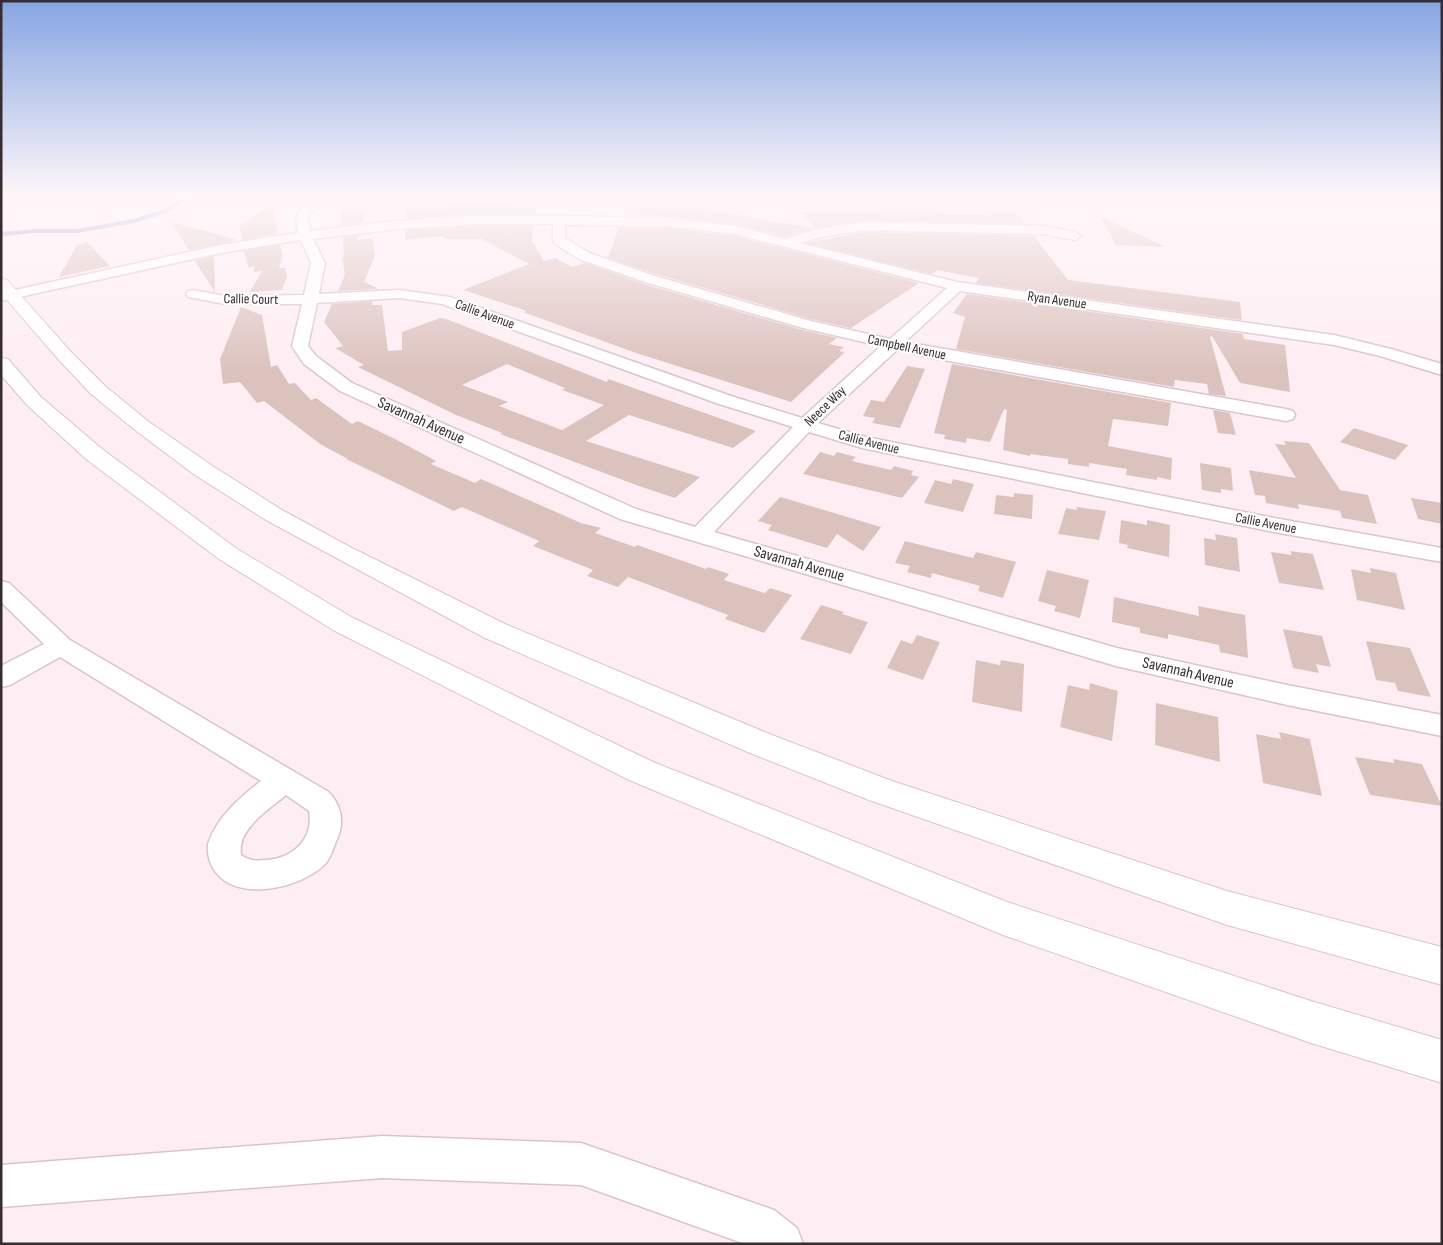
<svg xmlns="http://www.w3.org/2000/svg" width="1443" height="1245" font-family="'Sofia Sans Condensed',sans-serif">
<rect width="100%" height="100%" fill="#feeef4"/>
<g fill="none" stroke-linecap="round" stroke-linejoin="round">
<path stroke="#918ed7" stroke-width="4" d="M1,234l34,-3h42l57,-10 31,-10 21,-13"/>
</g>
<path fill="#dcc2bd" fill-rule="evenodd" d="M272,204l6,30 -36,6 -3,-14z
M469,204l-1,1 49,-1 -1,3h21l-1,7h-61l-69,5v-12z
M626,207l78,2 110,19 -29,9 -50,-13 -70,-8 -42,-1z
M366,209l-4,14 -20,2 -1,-15z
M879,209l58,1 2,3 52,1 -3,-3h27l10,13 -161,-4 -48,8 -16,-16 79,-1z
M1100,216l65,31 -49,-2z
M171,222l35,9 31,9 -48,10z
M475,226h59l-2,15 12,20 11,-3 18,9 12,-4 59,21 158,46 35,8 -8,6 15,3 -5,4 6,1 -54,50 -155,-49 -113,-41 4,-1 -64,-21 66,-26 -47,-25h-39l1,-3 -39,4v-10z
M619,227l46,1 70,8 184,47 -68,45 -40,-9 -155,-45 -51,-17 4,-1z
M864,232l170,4 34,44 172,22 2,18 -266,-37 3,-5 -42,-8 -5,4 -125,-31z
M359,235l-2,5 15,-2 3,17 -11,27 14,6 -1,1 -39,2 7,-16 -3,-18h2l-1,-20z
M87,242l23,24 -51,11 18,-32z
M280,245l3,11 -4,12h6l2,9 -5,13 -32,2 12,-21 -9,1 2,-6 -7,1 -4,-16z
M214,256l1,36 -20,-31z
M967,294l276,40 1,5 41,6 5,47 -50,-9 -28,-47 -2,1 16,59 -17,-2 -2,-10 -32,-4 -1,7 -218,-38 9,-32 -12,-4z
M373,301l-1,4h10l6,46 14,-1v-18l38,-14 9,2 158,62 1,-3 148,52 -23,17 -104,-33 -43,26 114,36 -25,21 -36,-12 -139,-52 2,-1 -46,-18 -98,-48 6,-2 -29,-17 8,-2 -19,-24 8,-18zM507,364l58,24 -3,2 42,15 -42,25 -63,-24 9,-4 -46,-17z
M241,307l21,8 9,52 6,-2 12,19 6,-1 16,17 5,-2 36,26 6,-3 39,19 39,21 -5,3 44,19 6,-4 100,44 20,5 -6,5 40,14 2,-2 69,24 2,-2 21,7 -5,6 41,13 5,-5 22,7 -28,38 -39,-14 3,-4 -100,-38 -10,10 -31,-11 6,-6 -60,-24 6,-5 -77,-34 -8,4 -108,-52h2l-28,-15 -56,-43 -7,2 -17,-21 -17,2 -3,-25z
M952,364l219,39 -3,23 -55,-7 -5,27 64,12 -1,22 -14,-3v3l-31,-5 1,-6 -38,-6v4l-21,-3v-5l-38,-5v2l-27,-6 4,-40 -3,-1 -14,33 -23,-4 -1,5 -22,-4 1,-4 -11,-2z
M907,366l18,3 -25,59 -28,-5 3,-5 -12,-2 8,-16 13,2z
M1213,410l17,3 6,22 -18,-2z
M1354,428l54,17 -13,15 -55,-18z
M1284,441l25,2 31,47 28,5 9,29 -35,-6 -2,-7 -42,-7 1,5 -33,-6 -1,-7 -10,-1 -6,-25 47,8 -21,-34 11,1z
M820,452l14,4 3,-4 19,5 -4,4 39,9 3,-4 19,5 -2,4 8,2 -17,21 -99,-24z
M1200,463l31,5 2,23 -12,-2v4l-19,-3z
M953,479l21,5 -11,28 -39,-9 11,-23 16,4z
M1014,493l19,2 -1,24 -38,-5 2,-19 18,2z
M780,497l4,1 97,29 -18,24 -26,-17 -10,14 -59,-18 4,-5 -14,-4z
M1411,498l31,5v21l-24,-5z
M1076,507l30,4 -7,29 -41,-6 8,-26 11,2z
M1121,520l26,5v-5l23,5 -1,32 -42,-9 1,-3 -9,-2z
M1215,534l22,4 3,34 -35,-7 -1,-27 12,2z
M905,541l68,17 3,-6 40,10 -13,36 -25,-7 2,-5 -48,-13 -1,5 -24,-6 3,-6 -15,-3z
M1290,551l23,3 11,36 -45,-7 -8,-31 21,3z
M1370,568l26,5 9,37 -48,-10 -6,-31 20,4z
M1047,570l42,10 -9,38 -26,-7 2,-5 -18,-5z
M1114,597l85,19 -1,-10 47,9 3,43 -28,-6 -1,-7 -51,-11v5l-28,-6v-5l-28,-6z
M821,605l23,7 -2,2 26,8 -17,32 -51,-15z
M1283,629l39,7 9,31 -15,-3 3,9 -26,-5z
M917,635l23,7 -17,38 -36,-12 14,-28 11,4z
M1366,641l44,7 21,49 -33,-6 -3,-8 -19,-3z
M976,660l24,5 1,-5 23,4 -2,48 -50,-10z
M1090,683l28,8 -6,50 -52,-14 8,-42 21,5z
M1156,703l62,14 2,45 -65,-17z
M1279,732l31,7 12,57 -59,-13 -7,-49 25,5z
M1355,757l39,6 -1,-4 29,5 20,42 -72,-11z"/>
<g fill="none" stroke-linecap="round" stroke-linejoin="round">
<g stroke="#dcc3cb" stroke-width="3">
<path id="street" d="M321,198h15l-26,15 -2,9 2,9 87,-10 78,-5h84l106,2 70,8 50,13 34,-10 45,-7 178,4 33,6 6,4 -6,4 -33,-6 -178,-4 -43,7 -21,6 157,39 377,53 57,14 51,15v11l-62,-19 -46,-11 -374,-54 -55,51 381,67 7,2 2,4 -2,4 -7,2 -354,-63 -35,-8 -79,73 48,14 403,80 173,31v14l-173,-31 -407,-83 -53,-16 -95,100 403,116 170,37 155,30v21l-155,-31 -171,-39 -496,-147 -280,-128 -36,-27 -12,-18 10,-42h-77l-37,-7 -2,-3 2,-3 5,-1 32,6 79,-1 7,-32 -10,-23 -80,13 -220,48v-8l220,-48 77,-12 -2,-11 3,-11zM475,224h78v16l1,3 25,16 66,23 158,46 78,18 -79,72 -71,-22 -281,-99 -51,-7 -80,4 6,-31 -12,-24 84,-10zM565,225l100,1 70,8 212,54 -57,51 -79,-18 -156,-45 -66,-23 -24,-15zM399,298l43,6 277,100 74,23 -98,100 -59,-18 -284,-126 -36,-27 -8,-10 9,-43z
M1195,198h13l3,3 -6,3z
M1360,198h14l9,7 -6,4z
M1,581l8,2 61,57 257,151c14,12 18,31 10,48 -3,7 -6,18 -11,24 -24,26 -95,42 -114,3 -3,-5 -5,-15 -4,-22 9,-27 31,-46 53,-63l-201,-124 -50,28 -9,2v-21l43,-22 -43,-42zM286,795l23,16c5,28 -16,47 -42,49 -10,1 -18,1 -26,-5 -4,-26 27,-45 45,-60z
M382,1136l199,7 193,67 23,18 6,16h-58l-164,-59 -199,-7 -381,29v-42z"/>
</g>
<g stroke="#dcc3cb" stroke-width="2">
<path id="highway" d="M1,278l6,2 64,72 34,34 44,36 62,43 71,45 68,37 155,77 267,111 120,46 335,110 215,56v38l-215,-60 -358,-125 -119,-47 -265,-115 -219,-118 -71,-45 -60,-45 -44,-36 -32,-34 -58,-67z
M1,358l7,1 33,38 61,52 135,100 116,69 300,144 354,140 304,99 131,39v43l-131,-40 -308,-108 -374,-155 -296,-150 -114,-71 -133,-100 -59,-54 -26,-30z"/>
</g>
<use href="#street" fill="#fff" fill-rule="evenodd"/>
<use href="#highway" fill="#fff" fill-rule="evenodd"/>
</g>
<linearGradient id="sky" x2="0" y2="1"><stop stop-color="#85a5e1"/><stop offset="0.53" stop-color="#fff7fa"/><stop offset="1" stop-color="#fff7fa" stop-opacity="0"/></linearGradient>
<rect width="1443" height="372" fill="url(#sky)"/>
<g text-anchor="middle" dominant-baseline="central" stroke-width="4.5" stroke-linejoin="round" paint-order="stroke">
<g font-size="14" fill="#372d30" stroke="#fff">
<text transform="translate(251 299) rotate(1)">Callie Court</text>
<text transform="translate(1057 300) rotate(8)">Ryan Avenue</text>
<text transform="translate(485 314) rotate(20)">Callie Avenue</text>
<text transform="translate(907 347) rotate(12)">Campbell Avenue</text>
<text transform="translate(825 406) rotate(-44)">Neece Way</text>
<text transform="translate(869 442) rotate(14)">Callie Avenue</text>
<text transform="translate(1266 523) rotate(11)">Callie Avenue</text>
</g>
<g font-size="16" fill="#372d30" stroke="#fff">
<text transform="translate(421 421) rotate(24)">Savannah Avenue</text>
<text transform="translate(799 564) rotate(16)">Savannah Avenue</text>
<text transform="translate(1188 673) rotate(13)">Savannah Avenue</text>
</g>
</g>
<rect width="1443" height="1245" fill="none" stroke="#372d30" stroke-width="5"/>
</svg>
